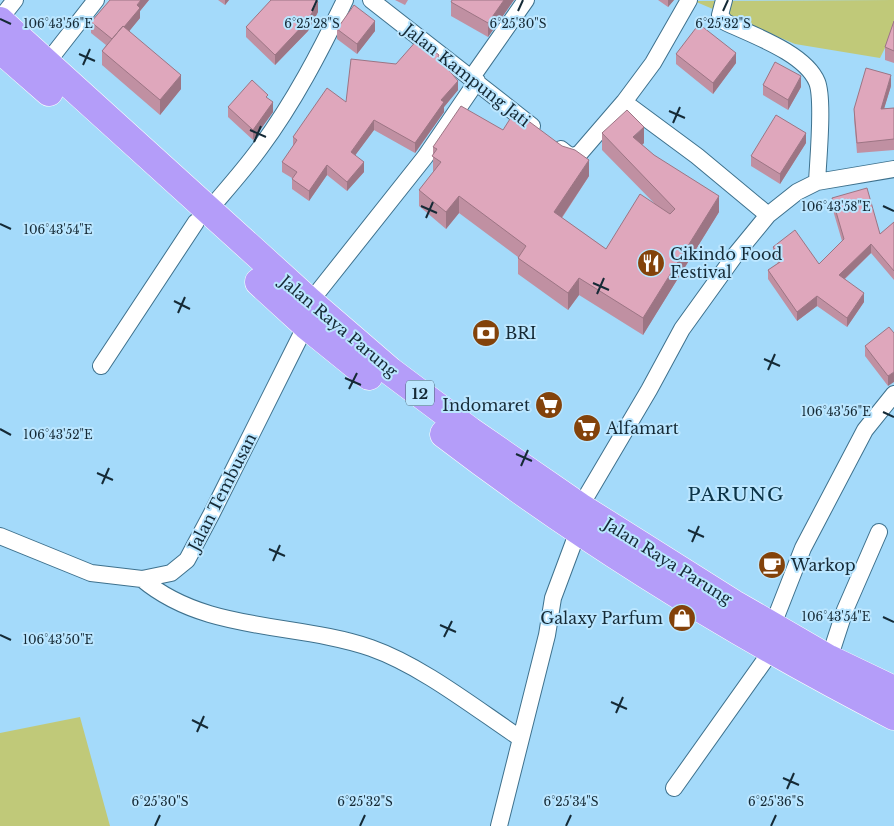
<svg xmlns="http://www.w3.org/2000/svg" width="894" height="826" font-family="'Libre Baskerville',serif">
<rect width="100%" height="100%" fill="#a4dafa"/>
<path fill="#c0c979" d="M894,0v30l-14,28 -85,-14 -101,-43z
M80,717l30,109h-110v-93z"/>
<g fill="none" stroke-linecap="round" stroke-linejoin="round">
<g stroke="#3e718d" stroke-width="18">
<path id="street" d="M371,0l161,126
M724,0l-4,15 5,7c27,13 80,31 92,60 7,17 1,79 0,100
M0,19l15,-19
M46,64l50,-64
M472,77l54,-77
M624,102l29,-39 36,-63
M561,149c7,6 11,9 19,4l44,-51 73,54 71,59
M209,210c17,-20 35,-40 51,-62 34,-46 60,-96 85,-148
M310,302l115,-145 52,-76
M101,366l95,-144
M580,507l69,-117 33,-61 54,-75 32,-39 29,-23 20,-10 77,-13
M0,536l91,37 51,6 29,-6 16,-13 25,-47 94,-188
M142,579c64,54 154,43 229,69 51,18 104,60 149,90
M772,627l31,-79 62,-118 29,-36
M829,659l16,-49 34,-78
M674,788l98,-138
M499,826l48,-191 6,-37 25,-67"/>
</g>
<g stroke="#fff" stroke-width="29">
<path id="highway" d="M0,21l310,281 80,69 80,60 110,76 154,97 95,55 65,31
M0,49l49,43
M259,282l47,43 63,51
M444,434c141,108 293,201 450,282"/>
</g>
<use href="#street" stroke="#fff" stroke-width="16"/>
<use href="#highway" stroke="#b49df9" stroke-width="28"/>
</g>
<path fill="#c090a2" d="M110,0h39l-9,11v7l-11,13 52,58 -21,26 -58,-50v-14l4,-6 -15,-12v-11z
M218,0h11l-4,5z
M395,0h13l-3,5z
M514,0l-26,37 -37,-21v-14z
M658,0h16l-6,7z
M318,12l-10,19 -33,34 -29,-28v-10z
M894,21v42l-9,-3v-13z
M337,29l38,2 -18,23 -20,-15z
M676,54l60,9 -23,31 -37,-30z
M439,59l19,31 -14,17v5l-29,41 -41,-23 -19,25 9,17 -17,19 -20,-16 -18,26 -17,-12v-11l-10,-6v-10l11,-15v-10l53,-35 50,-38z
M763,85l38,2 -13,23 -25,-15z
M891,86l-7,22h10v42l-37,3 -3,-34v-10z
M268,98l5,14 -20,28 -25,-23v-10z
M503,130l86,46 -27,42 44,31 48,-46 -52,-53v-17l42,10 -2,2 77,67 -76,123 -64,-40 -11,15 -50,-36v-17l-59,-44 -13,16 -27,-23v-16l14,-17v-26z
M806,143l-26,41 -29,-18v-10z
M832,198l48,36 14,-12v58l-23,-27 -26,26 19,23 -17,25 -30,-21 -20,15 -29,-42v-9l10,-7 -5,-7v-9l46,17 23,-23 -10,-34z
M894,333l-6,53 -23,-30v-10z"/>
<path fill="#9c7584" d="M141,0h8l-9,11v7l-27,33v-10z
M225,0h4l-4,5z
M504,0h10l-26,37v-14z
M668,0h6l-6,7z
M318,2v10l-10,19 -33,34v-10z
M375,21v10l-18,23v-10z
M736,53v10l-23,31v-11z
M181,75v14l-21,26v-15z
M891,75v11l-10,33v-10z
M801,76v11l-13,23v-10z
M458,81v9l-14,17v5l-29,41v-10l26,-43z
M273,102v10l-20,28v-10z
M374,120v10l-23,31v-9z
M644,127v16l-11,10v-16z
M806,133v10l-26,41v-10z
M589,160v16l-35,53v-17z
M364,162v10l-17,19v-9z
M327,165v10l-18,26v-10z
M459,196v17l-13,16v-17z
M719,196v16l-76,123v-17z
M871,244v9l-32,31v-9z
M579,278v17l-11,15v-17z
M864,293v9l-17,25v-9z
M817,296v10l-20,15v-9z
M894,372v10l-6,4v-10z"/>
<path fill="#dfa7bc" stroke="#9c7584" d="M110,0h31l-4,5 3,3 -16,19 -1,-1 -11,13 -21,-17z
M271,0h44l3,2 -10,18 -33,35 -29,-28z
M452,0h52l-16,23 -37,-21z
M354,5l21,16 -18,23 -20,-15z
M894,21v30l-9,-4z
M699,24l37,29 -23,30 -37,-29z
M123,26l58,49 -21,25 -58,-49z
M418,39l21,16 -1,2 20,24 -17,19 3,2 -29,41 -41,-23 -23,32 13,10 -17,20 -20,-17 -18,26 -17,-12 5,-7 -15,-10 15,-22 -4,-3 34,-49 19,14 5,-43 45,5z
M775,62l26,14 -13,24 -25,-15z
M866,68l25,7 -10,34 13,-1v31l-37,4 -3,-34z
M252,80l16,15 -2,2 7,5 -20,28 -25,-23z
M461,106l42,24 12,-19 47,35 13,4 14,10 -35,52 52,37 34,-55 30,20 5,-5 -73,-76 25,-23 17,17 -11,10 21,18 65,41 -76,122 -64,-40 -11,15 -50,-35 8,-12 -67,-50 -13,16 -27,-22 22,-28 -9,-6 5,-7 -4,-2z
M776,115l30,18 -26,41 -29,-18z
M867,188l13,46 14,-12v49l-23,-27 -32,31 25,18 -17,25 -30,-22 -20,16 -29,-42 15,-10 -10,-13 22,-17 24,34 25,-25 -12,-41z
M889,327l5,6v39l-6,4 -23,-30z"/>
<path fill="none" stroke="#152a36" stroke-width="2" d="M312,11l5,-11M518,11l5,-11M723,11l5,-11M0,19l11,5M79,54l16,7M83,65l7,-16M669,111l16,7M673,123l7,-16M250,130l16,7M254,142l7,-16M421,206l16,7M883,206l11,5M426,218l7,-16M0,224l11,5M593,283l16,7M597,294l7,-16M174,301l16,8M178,313l7,-16M764,359l16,7M768,370l7,-16M345,378l16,7M349,389l8,-16M883,412l11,5M0,429l11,6M516,454l16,7M521,466l7,-16M97,473l16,7M102,484l7,-16M688,530l16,7M692,542l7,-16M269,549l16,7M273,561l7,-16M883,617l11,5M440,625l16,7M0,635l11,5M444,637l8,-16M611,702l16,7M616,713l7,-16M192,720l16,8M197,732l7,-16M783,778l16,7M787,789l7,-16M155,826l5,-11M360,826l5,-11M566,826l5,-11M771,826l5,-11"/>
<defs>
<g id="restaurant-disc" transform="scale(1.4375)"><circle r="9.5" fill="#83420a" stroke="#bbe6ff"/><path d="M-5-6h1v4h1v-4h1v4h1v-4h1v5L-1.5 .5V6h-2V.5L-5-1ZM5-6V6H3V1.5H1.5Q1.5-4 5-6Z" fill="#fff"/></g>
<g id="bank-disc" transform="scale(1.4375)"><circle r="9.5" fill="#83420a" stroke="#bbe6ff"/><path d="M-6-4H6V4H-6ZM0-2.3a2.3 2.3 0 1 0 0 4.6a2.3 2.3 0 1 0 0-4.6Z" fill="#fff"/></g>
<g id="supermarket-disc" transform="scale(1.4375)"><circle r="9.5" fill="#83420a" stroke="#bbe6ff"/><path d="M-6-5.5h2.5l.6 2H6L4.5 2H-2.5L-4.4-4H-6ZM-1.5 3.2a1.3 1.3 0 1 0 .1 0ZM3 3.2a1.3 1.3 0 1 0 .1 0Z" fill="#fff"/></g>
<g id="cafe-disc" transform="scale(1.4375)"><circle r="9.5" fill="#83420a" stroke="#bbe6ff"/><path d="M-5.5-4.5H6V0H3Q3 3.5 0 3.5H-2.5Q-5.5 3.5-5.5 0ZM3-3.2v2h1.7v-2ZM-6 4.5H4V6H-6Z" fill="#fff"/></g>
<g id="shop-disc" transform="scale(1.4375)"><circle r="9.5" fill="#83420a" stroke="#bbe6ff"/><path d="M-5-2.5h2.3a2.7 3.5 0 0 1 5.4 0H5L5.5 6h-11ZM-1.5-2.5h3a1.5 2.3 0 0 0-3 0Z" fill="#fff"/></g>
</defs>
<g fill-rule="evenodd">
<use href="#restaurant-disc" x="651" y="263"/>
<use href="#bank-disc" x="486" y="333"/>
<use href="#supermarket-disc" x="549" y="405"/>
<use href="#supermarket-disc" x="587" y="428"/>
<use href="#cafe-disc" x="772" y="565"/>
<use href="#shop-disc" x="682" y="618"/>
</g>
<g text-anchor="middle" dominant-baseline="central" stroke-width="4" stroke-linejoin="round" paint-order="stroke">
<rect fill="#bbe6ff" stroke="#476272" stroke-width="1" x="406" y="380.5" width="28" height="25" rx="4"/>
<g font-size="15" font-weight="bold" fill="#152a36">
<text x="420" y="393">12</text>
</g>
<g font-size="16" fill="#152a36" stroke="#bbe6ff">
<text transform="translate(467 75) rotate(38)">Jalan Kampung Jati</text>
<text transform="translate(339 326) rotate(40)">Jalan Raya Parung</text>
<text transform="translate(222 492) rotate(-63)">Jalan Tembusan</text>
<text transform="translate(668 561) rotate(32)">Jalan Raya Parung</text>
</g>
<g font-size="16" fill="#152a36" stroke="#bbe6ff" text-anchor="start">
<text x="670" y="254">Cikindo Food<tspan x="670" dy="18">Festival</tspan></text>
<text x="505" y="333">BRI</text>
<text x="530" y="405" text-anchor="end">Indomaret</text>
<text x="606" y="428">Alfamart</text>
<text x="791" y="565">Warkop</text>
<text x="663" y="618" text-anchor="end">Galaxy Parfum</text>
</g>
<g font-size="19" letter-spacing="1" fill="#0b3448" stroke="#bbe6ff">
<text x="736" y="494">PARUNG</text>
</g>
</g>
<g font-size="12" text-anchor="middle" fill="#152a36" stroke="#bbe6ff" stroke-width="4" stroke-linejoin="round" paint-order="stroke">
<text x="58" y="28">106°43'56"E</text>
<text x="312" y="28">6°25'28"S</text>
<text x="518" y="28">6°25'30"S</text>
<text x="723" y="28">6°25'32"S</text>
<text x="836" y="211">106°43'58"E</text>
<text x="58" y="234">106°43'54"E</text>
<text x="836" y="416">106°43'56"E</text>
<text x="58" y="439">106°43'52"E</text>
<text x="836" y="621">106°43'54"E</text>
<text x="58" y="644">106°43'50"E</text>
<text x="160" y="806">6°25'30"S</text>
<text x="365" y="806">6°25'32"S</text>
<text x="571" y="806">6°25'34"S</text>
<text x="776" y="806">6°25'36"S</text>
</g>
</svg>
